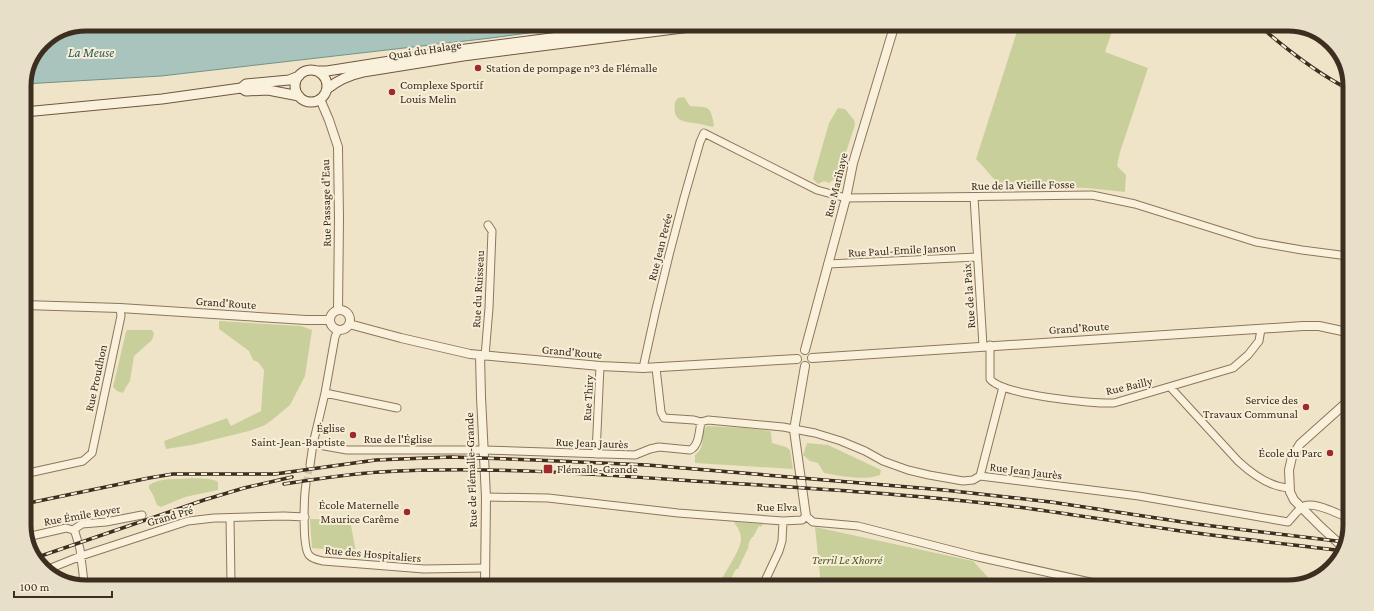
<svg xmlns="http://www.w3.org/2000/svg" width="1374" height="611" font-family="'Crimson Pro',serif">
<rect width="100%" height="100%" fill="#f0e4c8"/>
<path fill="#c9cf9b" d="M1018,28h95l-8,24 43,16 -28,84 -3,14 9,9 -1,17 -38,-4 -86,-3c-10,-7 -16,-18 -25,-26z
M684,97l6,9c19,2 20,-2 24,19l-1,2c-5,-1 -9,-2 -13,-3 -15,-3 -28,0 -25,-22l3,-4z
M838,108l7,1 9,11 1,5 -17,51 -9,7 -5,-2 -6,3 -5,-5 16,-56z
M219,321l82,5 11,4 -7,46 -15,29 -18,15 -7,5 -16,6 -57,14 -26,4 -2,-8 63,-23 4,8 30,-15 3,-41 -6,-8 -5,-2 -4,-9 -30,-22z
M127,330h25l2,4 -2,6 -18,16 -4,25 -4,6 -3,6 -6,-2 -4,-4 13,-55z
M707,426l38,2 25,3 1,2 1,10 14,4 4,3 3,19 -98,-6v-8c13,-10 3,-20 12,-29z
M807,443l21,2 53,25 -1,5c-15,6 -39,1 -56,-2l-6,-10 -8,-2 -7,-6z
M192,478l17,1 8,2 1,2v7l-33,7 -24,10 -4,-2 -4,-10 -4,-7v-3c12,-8 29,-5 43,-7z
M310,519l40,1 6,32 -44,-4z
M736,522l27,2 -2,3 -2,-1 -6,11h-1l-4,8 1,1 -11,23h-2l-4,8 1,1 -4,7h-11c6,-11 22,-34 23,-45 0,-7 -3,-13 -7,-17z
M815,527l158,34 23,25 -175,-1z"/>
<path fill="#a9c4bc" stroke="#6f938a" d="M86,24l494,2 -89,12 -330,38 -137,8 18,-42z"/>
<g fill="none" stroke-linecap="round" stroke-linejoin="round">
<path stroke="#ccc0a6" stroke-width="7" stroke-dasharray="7 3.5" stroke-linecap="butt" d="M306,484l4,-19"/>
<g stroke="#8d765c" stroke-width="9">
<path id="minor" d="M974,197l9,149
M828,264l149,-7
M990,345v34c12,16 102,25 124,24l119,-35 15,-13 11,-14 2,-12
M485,356l4,-48 3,-77 -4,-6
M643,368c16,-76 35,-152 57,-226l4,-9 113,57 29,8 246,-3 43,9 121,38 46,8 46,6
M656,368l5,44 3,6 30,2 7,2
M1171,388l67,73c14,13 32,26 51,27
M325,393l72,15
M313,444l34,6h137l151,5 15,-6 9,-2 31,3c9,-4 9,-18 11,-28l7,-2 75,7 32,6 26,8 24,10 18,10 25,9 21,5 34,6 10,-1 7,-4 159,20 149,26c5,-5 8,-10 13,-14 9,-9 35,5 45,9
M596,454l4,-88
M310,465l3,-21 12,-51 10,-56 3,-7
M24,474l59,-13 9,-8 29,-137 -1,-8
M980,476l23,-89
M306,484c-2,12 -4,63 3,71 3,4 9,5 14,6l101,8 61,-1
M486,497l62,1 130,15 105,8 19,-1 4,-4 7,6 45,4 120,31 130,29
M230,518l1,65
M73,530l9,-6 24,-2 36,-7
M73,530l2,2 5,17 4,33
M27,537l39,-9 7,2
M46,570l35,-14 107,-35 26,-3 70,-2 21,1
M763,585l16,-34 3,-10 1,-20"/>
</g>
<g stroke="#8d765c" stroke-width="10">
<path id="tertiary" d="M320,99l9,21 9,27 1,72 -1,91
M24,305l96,3 186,12h24
M330 320a10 10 0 1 1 20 0a10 10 0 1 1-20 0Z
M349,324l52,14 69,16 130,12 43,2 154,-9
M805,350l41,-152 7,-35 41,-136
M480,355l1,42 5,100 -1,87
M812,358l491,-32h16l28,6
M805,366l-11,64 12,86
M1345,549l-24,-22 -27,-27 -4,-8 -1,-22 3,-13 8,-13 47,-42"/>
</g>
<g stroke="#6f573f" stroke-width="11">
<path id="secondary" d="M295 86a16 16 0 1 1 32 0a16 16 0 1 1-32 0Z
M317,71h10l139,-22 178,-23
M241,88l5,3 22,-1 31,6
M327,89c11,-9 22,-14 36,-17l100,-16 235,-30
M24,112l138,-13 79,-11 5,-4 43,-4 10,-4"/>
</g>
<use href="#minor" stroke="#faf1dc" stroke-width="7"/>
<use href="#tertiary" stroke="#faf1dc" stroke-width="8"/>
<use href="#secondary" stroke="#faf1dc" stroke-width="9"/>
<g stroke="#3d2e20" stroke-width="3.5">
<path id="rail" d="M1263,29c27,23 55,45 87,61
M284,484c32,-5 64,-10 96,-12 99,-6 200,1 299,8 110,7 221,13 331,26 55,7 109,16 164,24 56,8 113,14 170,21
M24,504l125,-26 24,-4h102l101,-14 75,-3 84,3 112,5 297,25 107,12 145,22 149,18
M35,558l169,-58 40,-12 48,-11"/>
</g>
<use href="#rail" stroke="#f7eed8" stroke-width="2" stroke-dasharray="6" stroke-linecap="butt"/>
</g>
<g fill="#9e2a2b" stroke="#f7eed8" stroke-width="1.5">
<circle cx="478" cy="68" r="4"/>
<circle cx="392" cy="92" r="4"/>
<circle cx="1306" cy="407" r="4"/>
<circle cx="353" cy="435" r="4"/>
<circle cx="1330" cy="453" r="4"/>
<rect x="543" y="464" width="10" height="10" rx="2"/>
<circle cx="407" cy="512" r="4"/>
</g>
<g text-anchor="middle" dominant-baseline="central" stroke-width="4" stroke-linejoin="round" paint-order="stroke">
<g font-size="12" fill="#3d2e20" stroke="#f7eed8">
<text transform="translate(425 50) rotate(-9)">Quai du Halage</text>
<text transform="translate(836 185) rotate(-76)">Rue Marihaye</text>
<text transform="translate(1023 185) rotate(-1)">Rue de la Vieille Fosse</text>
<text transform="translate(326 203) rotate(-91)">Rue Passage d'Eau</text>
<text transform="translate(660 247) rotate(-76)">Rue Jean Perée</text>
<text transform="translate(902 250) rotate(-3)">Rue Paul-Emile Janson</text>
<text transform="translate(478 289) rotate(-87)">Rue du Ruisseau</text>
<text transform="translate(969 296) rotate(-94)">Rue de la Paix</text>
<text transform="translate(226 303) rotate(4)">Grand'Route</text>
<text transform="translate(1079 328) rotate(-4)">Grand'Route</text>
<text transform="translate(572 352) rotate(5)">Grand'Route</text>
<text transform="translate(96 378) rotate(-78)">Rue Proudhon</text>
<text transform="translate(1129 386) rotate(-13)">Rue Bailly</text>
<text transform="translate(588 398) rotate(-87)">Rue Thiry</text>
<text x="398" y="439">Rue de l'Église</text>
<text transform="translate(592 443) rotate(2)">Rue Jean Jaurès</text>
<text transform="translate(471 470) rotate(-92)">Rue de Flémalle-Grande</text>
<text transform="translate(1026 471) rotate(7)">Rue Jean Jaurès</text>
<text x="777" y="507">Rue Elva</text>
<text transform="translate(82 515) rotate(-10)">Rue Émile Royer</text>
<text transform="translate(170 516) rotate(-16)">Grand Pré</text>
<text transform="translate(373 554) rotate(5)">Rue des Hospitaliers</text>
</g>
<g font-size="12" fill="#3d2e20" stroke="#f7eed8" text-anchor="end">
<text x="486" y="68" text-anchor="start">Station de pompage n°3 de Flémalle</text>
<text x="400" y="85" text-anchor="start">Complexe Sportif<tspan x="400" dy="14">Louis Melin</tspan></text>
<text x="1298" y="400">Service des<tspan x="1298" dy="14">Travaux Communal</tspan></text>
<text x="345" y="428">Église<tspan x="345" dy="14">Saint-Jean-Baptiste</tspan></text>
<text x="1322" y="453">École du Parc</text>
<text x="557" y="469" text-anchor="start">Flémalle-Grande</text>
<text x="399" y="505">École Maternelle<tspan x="399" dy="14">Maurice Carême</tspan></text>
</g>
<g font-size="12" font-style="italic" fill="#4d5a26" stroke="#f7eed8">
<text x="847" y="560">Terril Le Xhorré</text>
</g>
<g font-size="13" font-style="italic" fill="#2f5d5a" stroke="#f7eed8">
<text x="91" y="52">La Meuse</text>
</g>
</g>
<path d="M0 0H1374V611H0ZM86 31H1288A55 55 0 0 1 1343 86V525A55 55 0 0 1 1288 580H86A55 55 0 0 1 31 525V86A55 55 0 0 1 86 31Z" fill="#e8dfc9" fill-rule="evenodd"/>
<path fill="none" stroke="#3d2e20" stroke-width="5" d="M86 31H1288A55 55 0 0 1 1343 86V525A55 55 0 0 1 1288 580H86A55 55 0 0 1 31 525V86A55 55 0 0 1 86 31Z"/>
<path d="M14 591v6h98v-6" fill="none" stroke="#3d2e20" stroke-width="2"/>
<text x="20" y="591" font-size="12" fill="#3d2e20" stroke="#f7eed8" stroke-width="3" paint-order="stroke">100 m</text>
</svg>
